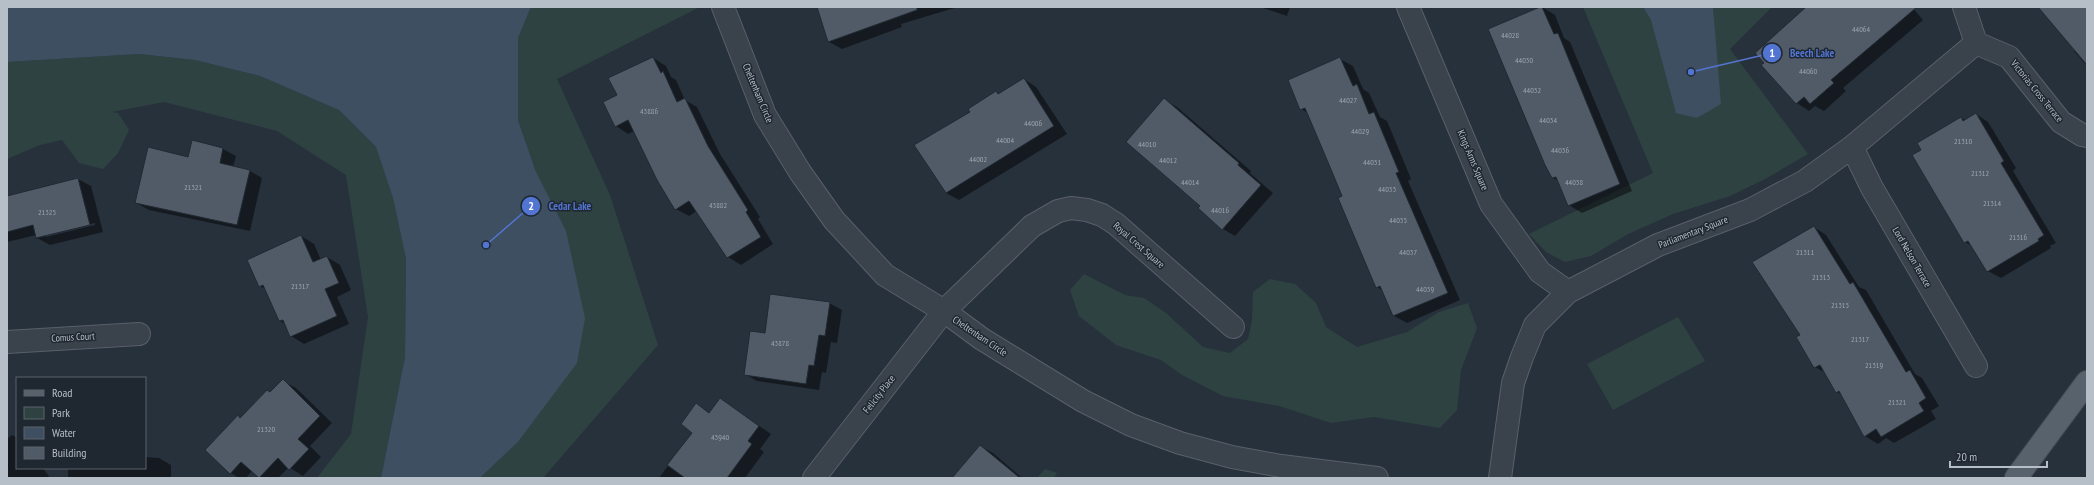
<svg xmlns="http://www.w3.org/2000/svg" width="2094" height="485" font-family="'PT Sans Narrow',sans-serif">
<rect width="100%" height="100%" fill="#27313b"/>
<path fill="#2f4242" d="M531,7l167,1 -141,71 53,116 48,150 -115,133h-63l37,-35 19,-271 -18,-52v-82z
M1583,7h60l8,13 64,19 -2,-32h59l-42,42 78,105 -41,24 -37,18 -57,18 -45,20 -37,22 -26,6 -19,-10 -17,-18 124,-61z
M139,54l56,6 65,16 79,34 37,37 17,51 13,61 -1,98 -24,121h-64l34,-44 17,-117 -22,-142 -69,-44 -113,-29 -52,10 6,1 11,17 -11,23 -15,16 -24,-6 -17,-23 -22,5 -33,14v-97z
M1084,274l41,21 19,3 22,15 37,34 27,6 18,-14 4,-19 1,-28 17,-13 25,5 21,19 10,24 31,20 50,-15 32,-20 29,-9 9,25 -16,42 -4,40 -17,18 -66,-11 -43,6 -52,-17 -56,-10 -41,-21 -21,-15 -45,-15 -37,-29 -9,-26z
M1678,317l27,44 -92,49 -26,-46z
M1045,469l12,4 -3,5h-17z"/>
<path fill="#3e4f62" d="M7,7h524l-13,31v82l18,52 30,59 19,87 -8,45 -60,80 -37,35h-99l24,-121 1,-98 -13,-61 -17,-51 -37,-37 -79,-34 -65,-16 -56,-6 -132,8z
M1643,7h70l8,97 -24,14 -21,-5 -25,-93z"/>
<path fill="#0007" fill-rule="evenodd" d="M818,7h140l-57,17 1,3 -60,22 -13,-7z
M1260,7h30l-3,9z
M1542,7l13,8 9,23 6,4 62,149 -50,22 -13,-8 -10,-24 -6,-3z
M1807,7h105l11,13 -80,68 3,3 -22,20 -9,-5 -6,5 -12,-8z
M2039,7h48v59l-13,-15 2,-1z
M653,58l13,8 5,11 5,3 9,20 12,7 23,47 40,63 -2,2 15,25 -32,21 -13,-8 -31,-46 -8,5 -13,-7 -42,-78 -6,3 -12,-8 2,-30z
M1340,59l13,7 10,23 6,4 11,24 7,4 24,58 -3,2 52,119 -53,23 -13,-7 -10,-25 -7,-4 -34,-90 -35,-84 -7,-4z
M1024,79l12,8 31,47 -108,66 -13,-7 26,-81 24,-20 4,2z
M1164,100l13,7 74,64 -1,2 23,20 -38,43 -12,-7 -21,-23z
M1976,114l12,8 28,46 -3,3 43,72 -6,3 1,2 -50,30 -13,-7 -14,-24 -9,-5 -43,-92 39,-32 5,2z
M193,141l30,8 13,7 -3,11 17,4 12,7 -12,53 -101,-21 -13,-7 53,-45z
M78,179l13,7 12,46 -53,13 -13,-7 -1,-3 -29,7v-45zM95,223v2l-49,12v-2z
M1814,227l12,8 33,52 7,3 49,84 7,4 17,28 -8,5 5,8 -42,24 -8,-5 -8,6 -13,-8 -23,-41 -5,-3 -11,-19 -11,-6 -13,-32z
M301,236l13,8 7,16 6,-3 13,8 11,25 -14,7 12,27 -45,20 -13,-8 -6,-12 -5,-3 -14,-31 -6,-4z
M829,303l13,7 -5,33 -6,-1 -5,31 -4,-1 -3,18 -62,-9 -12,-7 20,-39z
M283,381l13,7 36,35 -22,23 11,11 -18,19 -14,-9 -11,11h-19l-7,-7 -6,7h-7l-8,-5 -25,-23 32,-34 3,2z
M720,399l51,35 -11,15 4,3 -19,26h-86l34,-46 3,-28 14,9z
M12,435l5,3v30h26l7,10h-43v-39z
M980,446l13,7 29,25h-69z
M145,457l14,1 12,7v13h-103v-10h77z"/>
<path fill="#505b67" stroke="#212933" d="M817,7h100v3l-89,32z
M1540,7h2l12,27 4,-1 62,151 -52,22 -12,-29 -4,1 -7,-13 -57,-136z
M1806,7h111l-86,73 3,3 -24,21 -6,-7 -8,7 -35,-39 3,-2 -9,-10z
M2038,7h49v58z
M653,57l8,16 2,-2 14,31 8,-4 23,48 40,64 -2,2 15,25 -34,21 -38,-57 -14,9 -18,-30 -29,-60 -13,7 -12,-25 14,-7 -9,-17z
M1340,57l13,29 4,-2 12,30 5,-2 25,60 -3,1 52,120 -55,23 -13,-30 -4,2 -38,-90 4,-2 -12,-29 -25,-59 -5,2 -12,-30z
M1024,78l30,48 -108,67 -32,-48 56,-33 -2,-3 28,-18 2,3z
M1164,98l75,65 -1,2 23,20 -39,45 -24,-22 2,-2 -74,-64z
M1976,113l28,48 -3,2 43,72 -6,4 1,2 -52,31 -19,-31 -4,2 -52,-88 9,-5 -4,-7 44,-26 2,4z
M192,140l31,8 -3,15 30,7 -13,55 -102,-22 13,-56 40,10z
M78,178l12,47 -54,13 -3,-13 -26,7v-36z
M1814,226l36,58 3,-2 53,90 4,-2 16,28 -7,5 5,8 -43,26 -5,-8 -12,8 -25,-46 -3,2 -16,-28 -6,3 -18,-31 4,-2 -48,-73z
M301,235l12,27 14,-6 12,27 -14,6 12,27 -47,21 -7,-17 -4,1 -16,-36 -4,2 -12,-27z
M770,294l60,8 -5,34 -6,-1 -5,31 -5,-1 -3,19 -62,-9 6,-44 15,2z
M283,379l37,37 -22,23 11,10 -20,21 -11,-12 -19,20 -18,-16 -11,12 -25,-24 33,-35 2,3 27,-28 3,2z
M720,398l39,28 -11,15 4,3 -25,34h-42l-18,-13 25,-32 -11,-9 15,-21 13,10z
M980,445l40,33h-68z"/>
<g fill="none" stroke-linecap="round" stroke-linejoin="round">
<g stroke="#58606a" stroke-width="24">
<path id="minor" d="M723,7l42,108 35,57 34,48 51,55 59,36 38,28 101,62 48,24 49,18 52,14 49,9 96,12
M1408,7l83,197 49,68 28,20
M1964,7l12,36 33,14 52,65 21,13 5,1
M1852,147l20,41 104,178
M7,342l132,-8
M814,478l130,-167 88,-85 26,-15 13,-3 16,2 15,5 14,9 117,103
M1500,478l13,-95 9,-26 13,-32 33,-33 90,-47 92,-35 55,-29 47,-34 124,-104"/>
</g>
<g stroke="#464e58" stroke-width="24">
<path id="major" d="M2016,478l71,-96"/>
</g>
<use href="#minor" stroke="#3a424c" stroke-width="22"/>
<use href="#major" stroke="#58626c" stroke-width="22"/>
</g>
<g text-anchor="middle" dominant-baseline="central" stroke-width="3" stroke-linejoin="round" paint-order="stroke">
<g font-size="8" fill="#9ca5af">
<text x="1861" y="29">44064</text>
<text x="1510" y="35">44028</text>
<text x="1524" y="60">44030</text>
<text x="1808" y="71">44060</text>
<text x="1532" y="90">44032</text>
<text x="1348" y="100">44027</text>
<text x="649" y="111">43886</text>
<text x="1548" y="120">44034</text>
<text x="1033" y="123">44006</text>
<text x="1360" y="131">44029</text>
<text x="1005" y="140">44004</text>
<text x="1963" y="141">21310</text>
<text x="1147" y="144">44010</text>
<text x="1560" y="150">44036</text>
<text x="978" y="159">44002</text>
<text x="1168" y="160">44012</text>
<text x="1372" y="162">44031</text>
<text x="1980" y="173">21312</text>
<text x="1190" y="182">44014</text>
<text x="1574" y="182">44038</text>
<text x="193" y="187">21321</text>
<text x="1387" y="189">44033</text>
<text x="1992" y="203">21314</text>
<text x="718" y="205">43882</text>
<text x="1220" y="210">44016</text>
<text x="47" y="212">21325</text>
<text x="1398" y="220">44035</text>
<text x="2018" y="237">21316</text>
<text x="1408" y="252">44037</text>
<text x="1805" y="252">21311</text>
<text x="1821" y="277">21313</text>
<text x="300" y="286">21317</text>
<text x="1425" y="289">44039</text>
<text x="1840" y="305">21315</text>
<text x="1860" y="339">21317</text>
<text x="780" y="343">43878</text>
<text x="1874" y="365">21319</text>
<text x="1897" y="402">21321</text>
<text x="266" y="429">21320</text>
<text x="720" y="437">43940</text>
</g>
<g font-size="10" fill="#b6bec7" stroke="#1f2731">
<text transform="translate(2037 91) rotate(51)">Victorias Cross Terrace</text>
<text transform="translate(758 93) rotate(67)">Cheltenham Circle</text>
<text transform="translate(1473 160) rotate(67)">Kings Arms Square</text>
<text transform="translate(1693 232) rotate(-21)">Parliamentary Square</text>
<text transform="translate(1139 245) rotate(41)">Royal Crest Square</text>
<text transform="translate(1912 257) rotate(60)">Lord Nelson Terrace</text>
<text transform="translate(980 336) rotate(34)">Cheltenham Circle</text>
<text transform="translate(73 337) rotate(-3)">Comus Court</text>
<text transform="translate(879 394) rotate(-52)">Felicity Place</text>
</g>
</g>
<path fill="none" stroke="#5375d2" stroke-width="1.5" d="M1691 72L1772 53M486 245L531 206"/>
<g fill="#5375d2" stroke="#1f2731" stroke-width="1.5">
<circle cx="1691" cy="72" r="4"/>
<circle cx="486" cy="245" r="4"/>
<circle cx="1772" cy="53" r="10"/>
<circle cx="531" cy="206" r="10"/>
</g>
<g font-size="12" text-anchor="middle" font-weight="bold" fill="#fff">
<text x="1772" y="57">1</text>
<text x="531" y="210">2</text>
</g>
<g font-size="11" text-anchor="middle" font-weight="bold" fill="#5375d2" stroke="#1f2731" stroke-width="3" stroke-linejoin="round" paint-order="stroke">
<text x="1812" y="57">Beech Lake</text>
<text x="570" y="210">Cedar Lake</text>
</g>
<rect width="2094" height="485" fill="none" stroke="#b6bec7" stroke-width="16"/>
<rect x="16" y="377" width="130" height="92" fill="#1f2731" stroke="#5b636d"/>
<rect x="24" y="390" width="20" height="6" fill="#58626c" stroke="#5b636d"/>
<text x="52" y="397" font-size="12" fill="#b6bec7">Road</text>
<rect x="24" y="407" width="20" height="12" fill="#2f4242" stroke="#5b636d"/>
<text x="52" y="417" font-size="12" fill="#b6bec7">Park</text>
<rect x="24" y="427" width="20" height="12" fill="#3e4f62" stroke="#5b636d"/>
<text x="52" y="437" font-size="12" fill="#b6bec7">Water</text>
<rect x="24" y="447" width="20" height="12" fill="#505b67" stroke="#5b636d"/>
<text x="52" y="457" font-size="12" fill="#b6bec7">Building</text>
<path d="M1950 461v6h97v-6" fill="none" stroke="#b6bec7" stroke-width="2"/>
<text x="1956" y="461" font-size="12" fill="#b6bec7" stroke="#1f2731" stroke-width="3" paint-order="stroke">20 m</text>
</svg>
